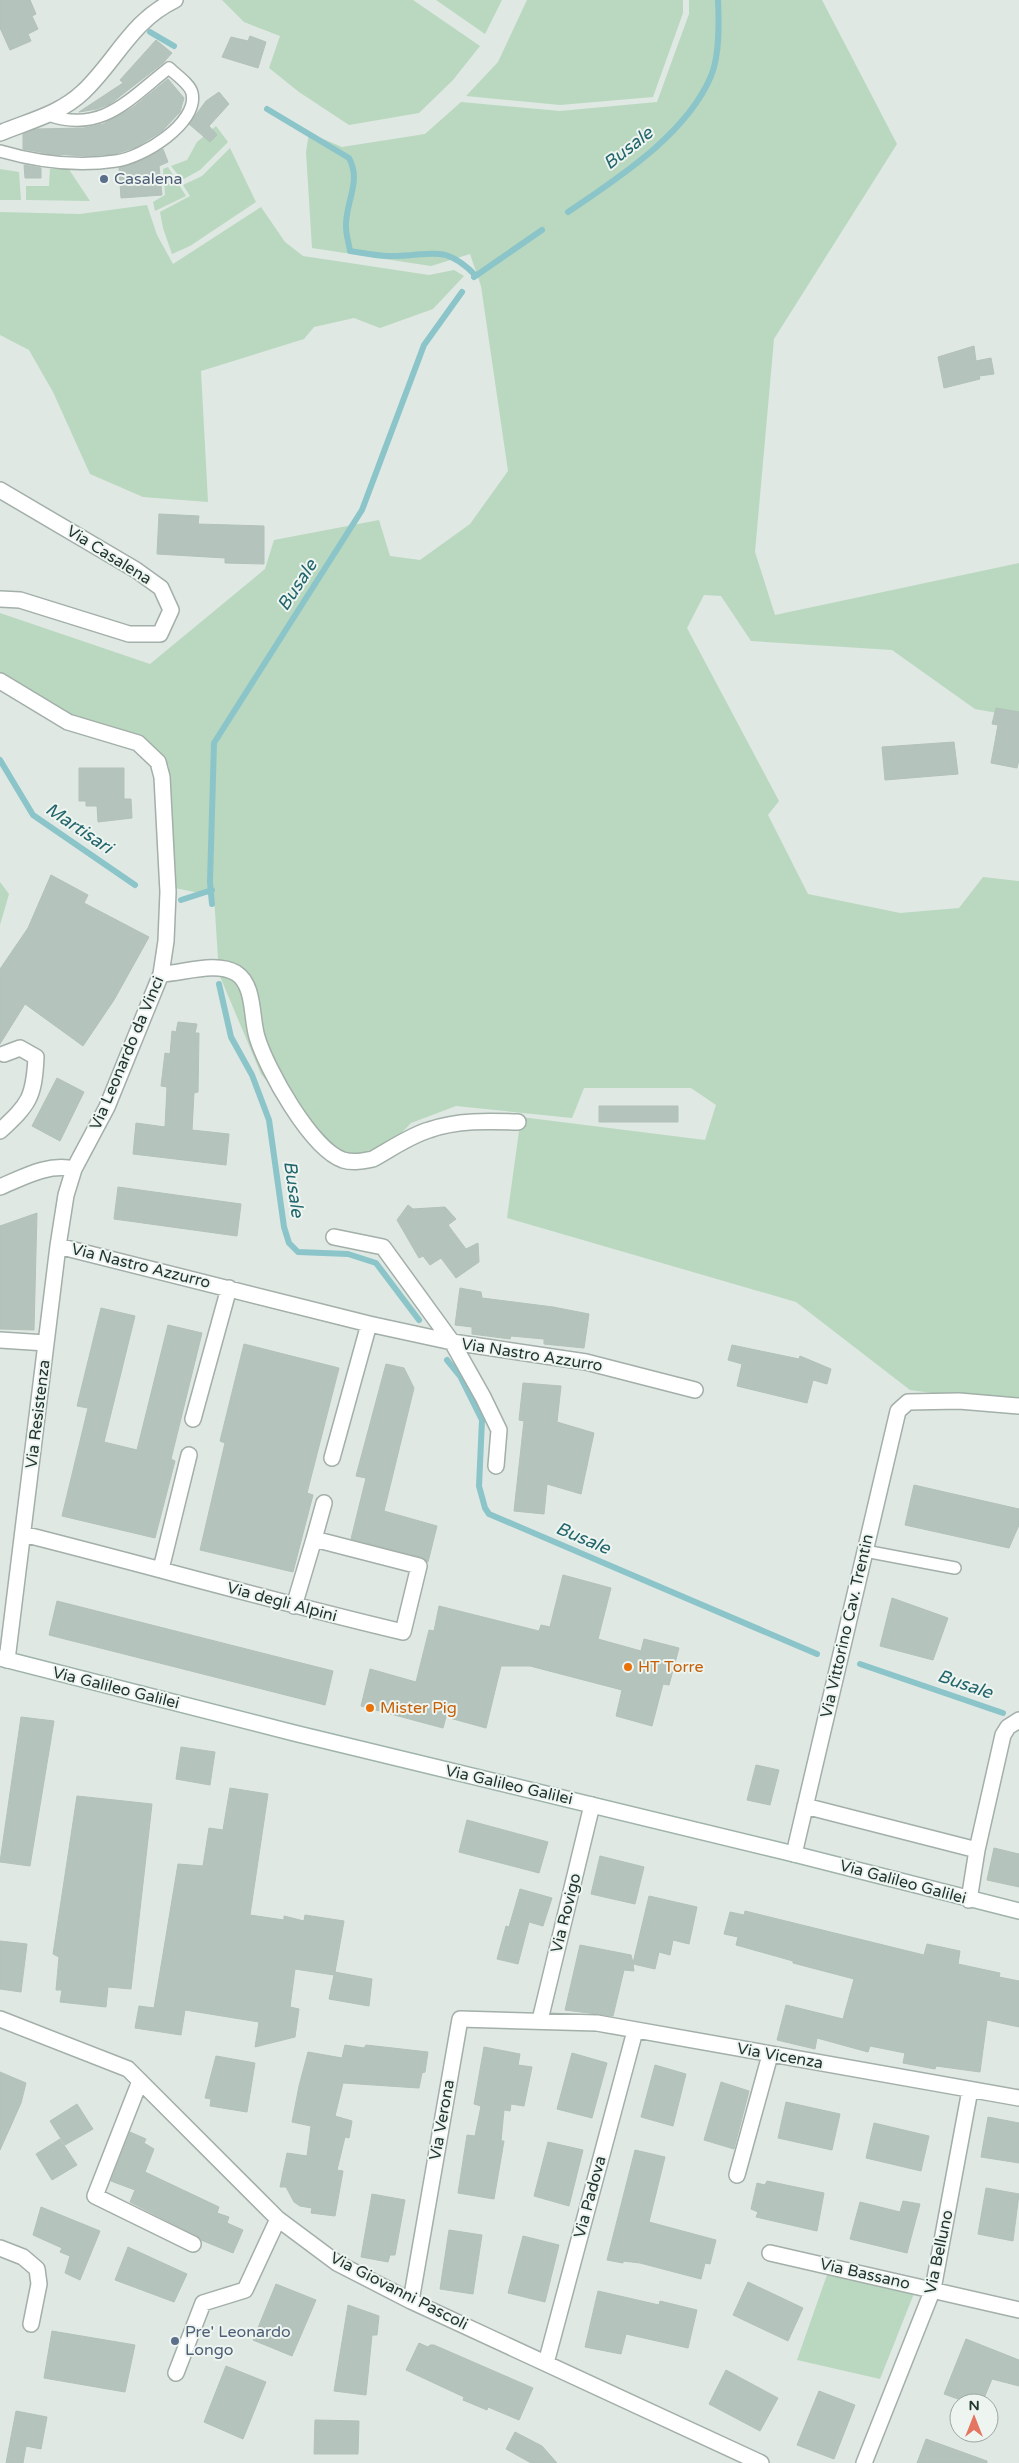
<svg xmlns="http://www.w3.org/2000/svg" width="1019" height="2463" font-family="'Varela Round',sans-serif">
<rect width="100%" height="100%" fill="#dfe8e3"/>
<path fill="#b9d8bf" d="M222,0h191l67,46 -27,34 -34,33 -70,12 -50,-33 -30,-24 11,-32 -36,-14z
M436,0h66l-17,34z
M527,0h156v13l-30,84 -93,8 -94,-9 32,-34z
M689,0h133l75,144 -123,195 -19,213 20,63 244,-52v154l-44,-8 -83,-59 -141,-9 -30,-45 -17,-1 -17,33 92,173 -11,14 40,79 92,19 59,-5 24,-31 36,4v524l-109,-15 -114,-88 -289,-84 14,-101 184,23 11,-35 -25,-17h-107l-12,30 -116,-12 -45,17 -43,44 -31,-2 -76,-91 -42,-100 -5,-78 -44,-9 -1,-121 -165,-80 -4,-4v-69l150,51 115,-95 9,-29 105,-20 11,36 30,4 50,-36 38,-53 -27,-185 -11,-32 -39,12 -119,-18 -6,-96 3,-19 33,14 83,-13 36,-32 99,9 97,-9 32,-88z
M216,126l12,16 -28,28 -18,10 -11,-14 16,-6 10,-18z
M230,148l26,54 -66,44 -18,8 -9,-26 -3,-16 30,-16 -7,-11 19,-9z
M168,167l18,29 -31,15 -2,-9 12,-7 -2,-26z
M68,168l22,33 -64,-1v-14h23l1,-17z
M0,169l19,3 2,28h-21z
M147,205l10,30 16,29 88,-57 24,35 18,14 126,19 25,-5 10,6 -31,33 -53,19 -26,-10 -40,9 -10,12 -103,32 7,131 -65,-5 -53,-23 -37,-82 -24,-42 -29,-15v-123l80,2z
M0,882l9,12 -9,31z
M828,2272l87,19 -35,88 -83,-19z"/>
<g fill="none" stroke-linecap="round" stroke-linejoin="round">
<path stroke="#8bc5c9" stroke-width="6" d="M150,32l24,14
M267,109l82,49c13,24 -4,44 -3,69 0,8 3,17 4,24 13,2 27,5 39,5 40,1 54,-14 86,19
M568,212c50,-34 119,-78 143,-136 9,-21 8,-54 7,-76
M474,277l68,-47
M0,760l33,55 102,70
M181,900l31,-10
M212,904l-2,-22 4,-139 148,-233 62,-165 38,-53
M219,984l12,53 21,38 17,45 15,107 5,16 9,9 50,2 28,9 43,57
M447,1360l13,16 22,44 -3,66 6,22 4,6 328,140
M860,1664l143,49"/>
</g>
<path fill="#b4c3bc" stroke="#b2c1b9" d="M0,0h30l6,14 -4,2 6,13 -10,5 3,7 -21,9 -10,-22z
M250,36l16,6 -8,26 -36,-11 9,-20 17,4z
M156,40l16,13 -9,10 -53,41 -13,5 -18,3 44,-29 -3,-3z
M168,79l16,19 -4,14 -18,19 -25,16 -22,7 -28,2 -36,-2 -28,-5v-15l13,-5 48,-1 19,-4 29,-16z
M219,92l10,12 -20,22 8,9 -7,7 -21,-18 17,-23z
M163,149l5,13 -9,4 3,29 -41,3 -2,-30 24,-8z
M24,165l17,3v10h-16z
M974,346l2,15 15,-3 3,16 -15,2 1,3 -36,9 -6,-31z
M159,514l40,2 -1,8 66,2v38l-39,-1v-5l-68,-4z
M996,708l23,4v48l-2,8 -26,-5 7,-38 -6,-1z
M954,742l4,32 -73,6 -3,-33z
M79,768h45v31h7l1,19 -34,4 -1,-16h-11v-5h-7z
M51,875l37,20 -4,8 65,34 -35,63 -31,46 -58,-42 -25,40v-75l28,-41z
M178,1022l19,2 -2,9h4l-1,59 -4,1 -2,37 37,4 -3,31 -93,-11 3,-31 29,4 2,-40 -6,-1 4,-33 5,1 2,-23 4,1z
M57,1078l27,14 -24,49 -28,-15z
M599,1106h79v16h-79z
M118,1187l123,17 -4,32 -123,-17z
M408,1205l5,4 32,-2 11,12 -8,6 18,24 12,-6 1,19 -23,16 -15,-20 -11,7 -7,-9 -4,2 -22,-38z
M37,1213l-3,117 -34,-1v-103z
M460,1288l21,4 1,6 71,9 36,7 -5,34 -40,-4v-5l-33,-3 -1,3 -38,-5v-7l-17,-2z
M101,1308l34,8 -31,126 33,8 31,-125 34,8 -31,126 4,2 -20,77 -93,-22 26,-108 -11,-2z
M244,1344l95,24 -32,125 6,2 -20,77 -93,-22 25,-107 -5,-2z
M732,1345l67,14 1,-3 31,13 -4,15 -14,-4 -6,23 -70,-17 5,-22 -14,-4z
M386,1364l18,4 10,20 -30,123 53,15 -9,36 -7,-5 -70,-18 15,-61 -10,-2z
M523,1383l38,3 -4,36 37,11 -13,61 -34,-10 -3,30 -30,-3 10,-90 -5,-1z
M914,1485l105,24v16l-10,23 -104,-23z
M563,1575l48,13 -13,51 43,12 3,-12 35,9 -10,37 -6,-1 -11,42 -36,-10 6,-26 -92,-24h-29l-15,62 -40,-11 -3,11 -82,-22 9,-37 46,13 13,-52 5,1 5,-25 100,25 2,-6 9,2z
M892,1598l56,20 -15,42 -53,-14z
M57,1601l276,70 -8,34 -276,-70z
M21,1717l33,4 -24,145 -30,-4z
M181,1747l34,5 -5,33 -34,-6z
M756,1765l23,5 -9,35 -23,-5z
M230,1788l38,6 -18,121 34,5v-4l20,5 1,-6 39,6 -9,51 37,7 -3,27 -40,-7 5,-24 -39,-6 -5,38 9,2 -4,28 -40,10 4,-25 -74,-12 -4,25 -46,-7 4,-22 15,2 24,-144 25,2 6,-38 14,2z
M77,1796l75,8 -21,185 -23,-2 -2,20 -46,-5 2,-12h-6l3,-33 -6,-3z
M467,1820l81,22 -9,31 -80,-21z
M994,1848l25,6v33l-32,-7z
M600,1856l44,11 -9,37 -44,-10z
M520,1889l32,9 -9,28 -14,-4 -11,42 -21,-5 9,-33 3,1z
M649,1896l48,11 -8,37 -16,-4 -3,15 -11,-3 -4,17 -22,-5 1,7 -10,-1 -11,46 -48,-6 15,-65 51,10 2,8z
M745,1911l179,44 3,-11 33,7 -2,13 42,9 -1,4 20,4v46l-32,-7 -7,52 -44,-6 -1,3 -32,-6 2,-10 -35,-7 -2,6 -51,-14 -2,11 -38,-9 9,-35 57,14 11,-40 -61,-16v-2l-57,-16 2,-8 -14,-3 6,-22 14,3z
M0,1941l27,3 -6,48 -21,-3z
M345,2045l19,3 2,-3 62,7 -3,20 -3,1 -3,15 -76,-5 -8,33 17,5 -3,17 -4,-1 -8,33 6,1 -8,45 -24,-3 1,-5 -12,-2 -6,-4 -8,-15h-6l7,-34 20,3 4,-30 -19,-4 7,-36 9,-34 34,6z
M484,2047l36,7 -2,11 14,2 -8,39 -13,-2 -1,7 -6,-1 -3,31h3l-10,58 -36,-6 9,-58 8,1 6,-30 -7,-2z
M572,2053l35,10 -15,55 -35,-9z
M216,2056l39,7 -8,49 -37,-6 1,-7 -6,-1z
M655,2065l31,9 -13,52 -32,-9z
M0,2072l26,11 -5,20 -21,47z
M721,2082l28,9 -15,58 -30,-9z
M786,2102l54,12 -8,36 -54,-12z
M77,2104l16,25 -28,16 -15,-24z
M988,2117l31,6v40l-38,-6z
M874,2123l55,13 -8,35 -55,-13z
M130,2132l16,7 -2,4 10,6 -9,23 74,35 -2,6 12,4 -2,6 16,7 -10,23 -32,-13 -4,-4 -67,-34 5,-12 -24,-9z
M60,2139l17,26 -25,15 -16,-26z
M548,2142l35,8 -14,56 -35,-10z
M635,2150l30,7 -16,65 67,18 -6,24 -5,-1 -4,16 -61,-16 -17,-2v2l-16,-3z
M767,2181l57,12 -7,38 -61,-14 2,-5 -7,-3 6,-26 8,2z
M986,2188l33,6 -6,47 -35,-7z
M372,2194l33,6 -10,55h-5l-2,7 -27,-5z
M903,2201l17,3 -13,49 -57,-14 10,-37 40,10z
M41,2207l59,24 -20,49 -15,-7 5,-17 -10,-4 2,-4 -29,-13z
M449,2230l33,5 -9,59 -33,-5z
M523,2236l36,9 -14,57 -37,-9z
M128,2247l59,27 -13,28 -59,-22z
M748,2282l55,26 -15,33 -55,-26z
M276,2284l40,16 -24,56 -39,-16z
M598,2291l61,14 1,-4 37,9 -9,38 -62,-14 -5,20 -36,-7z
M348,2305l31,11 -2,19h-5l-6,60 -32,-4z
M52,2331l83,14 -10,47 -81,-14z
M966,2339l53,21v26l-27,-7 -10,24h-13l-25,-9z
M419,2343l9,4 2,-2h4l99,43 -14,32 -31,-13 -1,3 -24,-10 1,-3 -58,-27z
M226,2366l40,16 -23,57 -39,-17z
M726,2370l52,28 -18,33 -51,-27z
M819,2391l36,14 -21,54 -37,-14z
M16,2411l31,6 -6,32 -15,-3 -3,17h-17z
M315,2420l44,1 -1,33h-44z
M515,2432l27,14 15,17h-26l-25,-14z
M926,2439l61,22v2h-70z"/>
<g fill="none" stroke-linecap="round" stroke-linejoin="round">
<g stroke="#a3afa9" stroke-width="14">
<path id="service" d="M0,151c38,11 77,16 116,10 26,-3 83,-38 76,-68 -2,-9 -17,-19 -23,-25 -40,31 -67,66 -121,47
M865,1551l90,17"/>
</g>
<g stroke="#a3afa9" stroke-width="18">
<path id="minor" d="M0,133c29,-12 60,-19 83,-41 33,-31 48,-71 92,-92
M0,490l136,80 25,18 10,22 -11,24h-31l-109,-34 -20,-1
M0,681l68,41 70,21 20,19 4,15 6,115 -2,49 -5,33 -54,133 -33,62 -8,26 -8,51 -51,414
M161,974c23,-1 55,-13 75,-1 19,12 15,45 21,64 9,31 54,112 86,123 10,3 20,1 30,-1 18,-10 36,-23 56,-29 28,-10 59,-9 89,-8
M0,1131c29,-27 34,-33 36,-74l-16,-9 -16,6
M0,1187c24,-10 48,-24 74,-18
M334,1237l49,10 69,95 31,55 16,33 -3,36
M58,1246l311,78 83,18 134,20 109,28
M0,1340l46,3
M193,1419l36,-131
M332,1458l37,-134
M23,1534c127,32 253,68 380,98l16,-66 -105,-27 -20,67
M314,1539l10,-36
M161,1569l28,-114
M805,1806l172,44
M794,1854l104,-443 10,-9 51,-1 60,5
M969,1900l8,-50 26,-115 5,-8 11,-7
M0,2019l128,50 150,150 59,44 74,38 350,162
M540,2020l52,-215
M140,2081l-45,115 98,48
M737,2175l33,-120
M0,2248l23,9 14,12 2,15 -8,40
M770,2253l249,57
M411,2301l49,-282 137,4 422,75
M546,2363l89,-332
M176,2373l27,-70 42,-13 33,-71
M864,2463l69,-174 37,-199"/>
</g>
<g stroke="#9fb3aa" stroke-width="18">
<path id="secondary" d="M0,1658l294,75 500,121 225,57"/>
</g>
<use href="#service" stroke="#fff" stroke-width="11"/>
<use href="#minor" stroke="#fff" stroke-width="15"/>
<use href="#secondary" stroke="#fff" stroke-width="15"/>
</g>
<g fill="#5c6f8a" stroke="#eef5f1" stroke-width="2">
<circle cx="104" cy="179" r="5"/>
<circle cx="175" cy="2341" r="5"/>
</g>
<g fill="#e8710a" stroke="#eef5f1" stroke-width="2">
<circle cx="628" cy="1667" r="5"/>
<circle cx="370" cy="1708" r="5"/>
</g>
<g text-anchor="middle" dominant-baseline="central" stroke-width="4" stroke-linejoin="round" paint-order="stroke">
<g font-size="16" fill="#4e5e75" stroke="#eef5f1" text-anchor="start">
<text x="114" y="179">Casalena</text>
<text x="185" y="2332">Pre' Leonardo<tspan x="185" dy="18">Longo</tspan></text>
</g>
<g font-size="16" fill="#22362f" stroke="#eef5f1">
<text transform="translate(109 555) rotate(32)">Via Casalena</text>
<text transform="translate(127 1053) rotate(-67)">Via Leonardo da Vinci</text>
<text transform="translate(141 1266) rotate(14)">Via Nastro Azzurro</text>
<text transform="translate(532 1355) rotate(9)">Via Nastro Azzurro</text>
<text transform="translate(38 1414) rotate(-83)">Via Resistenza</text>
<text transform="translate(282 1602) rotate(15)">Via degli Alpini</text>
<text transform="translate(847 1626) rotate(-77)">Via Vittorino Cav. Trentin</text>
<text transform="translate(116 1688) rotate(14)">Via Galileo Galilei</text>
<text transform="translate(509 1785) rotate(13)">Via Galileo Galilei</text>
<text transform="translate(903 1882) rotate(15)">Via Galileo Galilei</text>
<text transform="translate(566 1913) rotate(-76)">Via Rovigo</text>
<text transform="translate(780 2056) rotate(10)">Via Vicenza</text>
<text transform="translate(442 2120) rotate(-80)">Via Verona</text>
<text transform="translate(590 2197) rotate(-75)">Via Padova</text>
<text transform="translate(939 2252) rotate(-78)">Via Belluno</text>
<text transform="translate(865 2274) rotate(13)">Via Bassano</text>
<text transform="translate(399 2291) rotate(27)">Via Giovanni Pascoli</text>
</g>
<g font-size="16" fill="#c56008" stroke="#eef5f1" text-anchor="start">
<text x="638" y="1667">HT Torre</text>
<text x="380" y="1708">Mister Pig</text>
</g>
<g font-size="18" font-style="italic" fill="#22666c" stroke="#eef5f1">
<text transform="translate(628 148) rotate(-38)">Busale</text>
<text transform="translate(297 585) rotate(-57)">Busale</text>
<text transform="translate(79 828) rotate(34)">Martisari</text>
<text transform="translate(294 1189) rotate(82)">Busale</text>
<text transform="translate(583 1538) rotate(23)">Busale</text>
<text transform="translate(965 1684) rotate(19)">Busale</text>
</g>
</g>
<g transform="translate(974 2418)"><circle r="24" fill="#eef5f1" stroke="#9ca9a3"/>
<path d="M0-4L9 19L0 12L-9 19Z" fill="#e47561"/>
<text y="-8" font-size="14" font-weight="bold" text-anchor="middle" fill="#22362f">N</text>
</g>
</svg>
